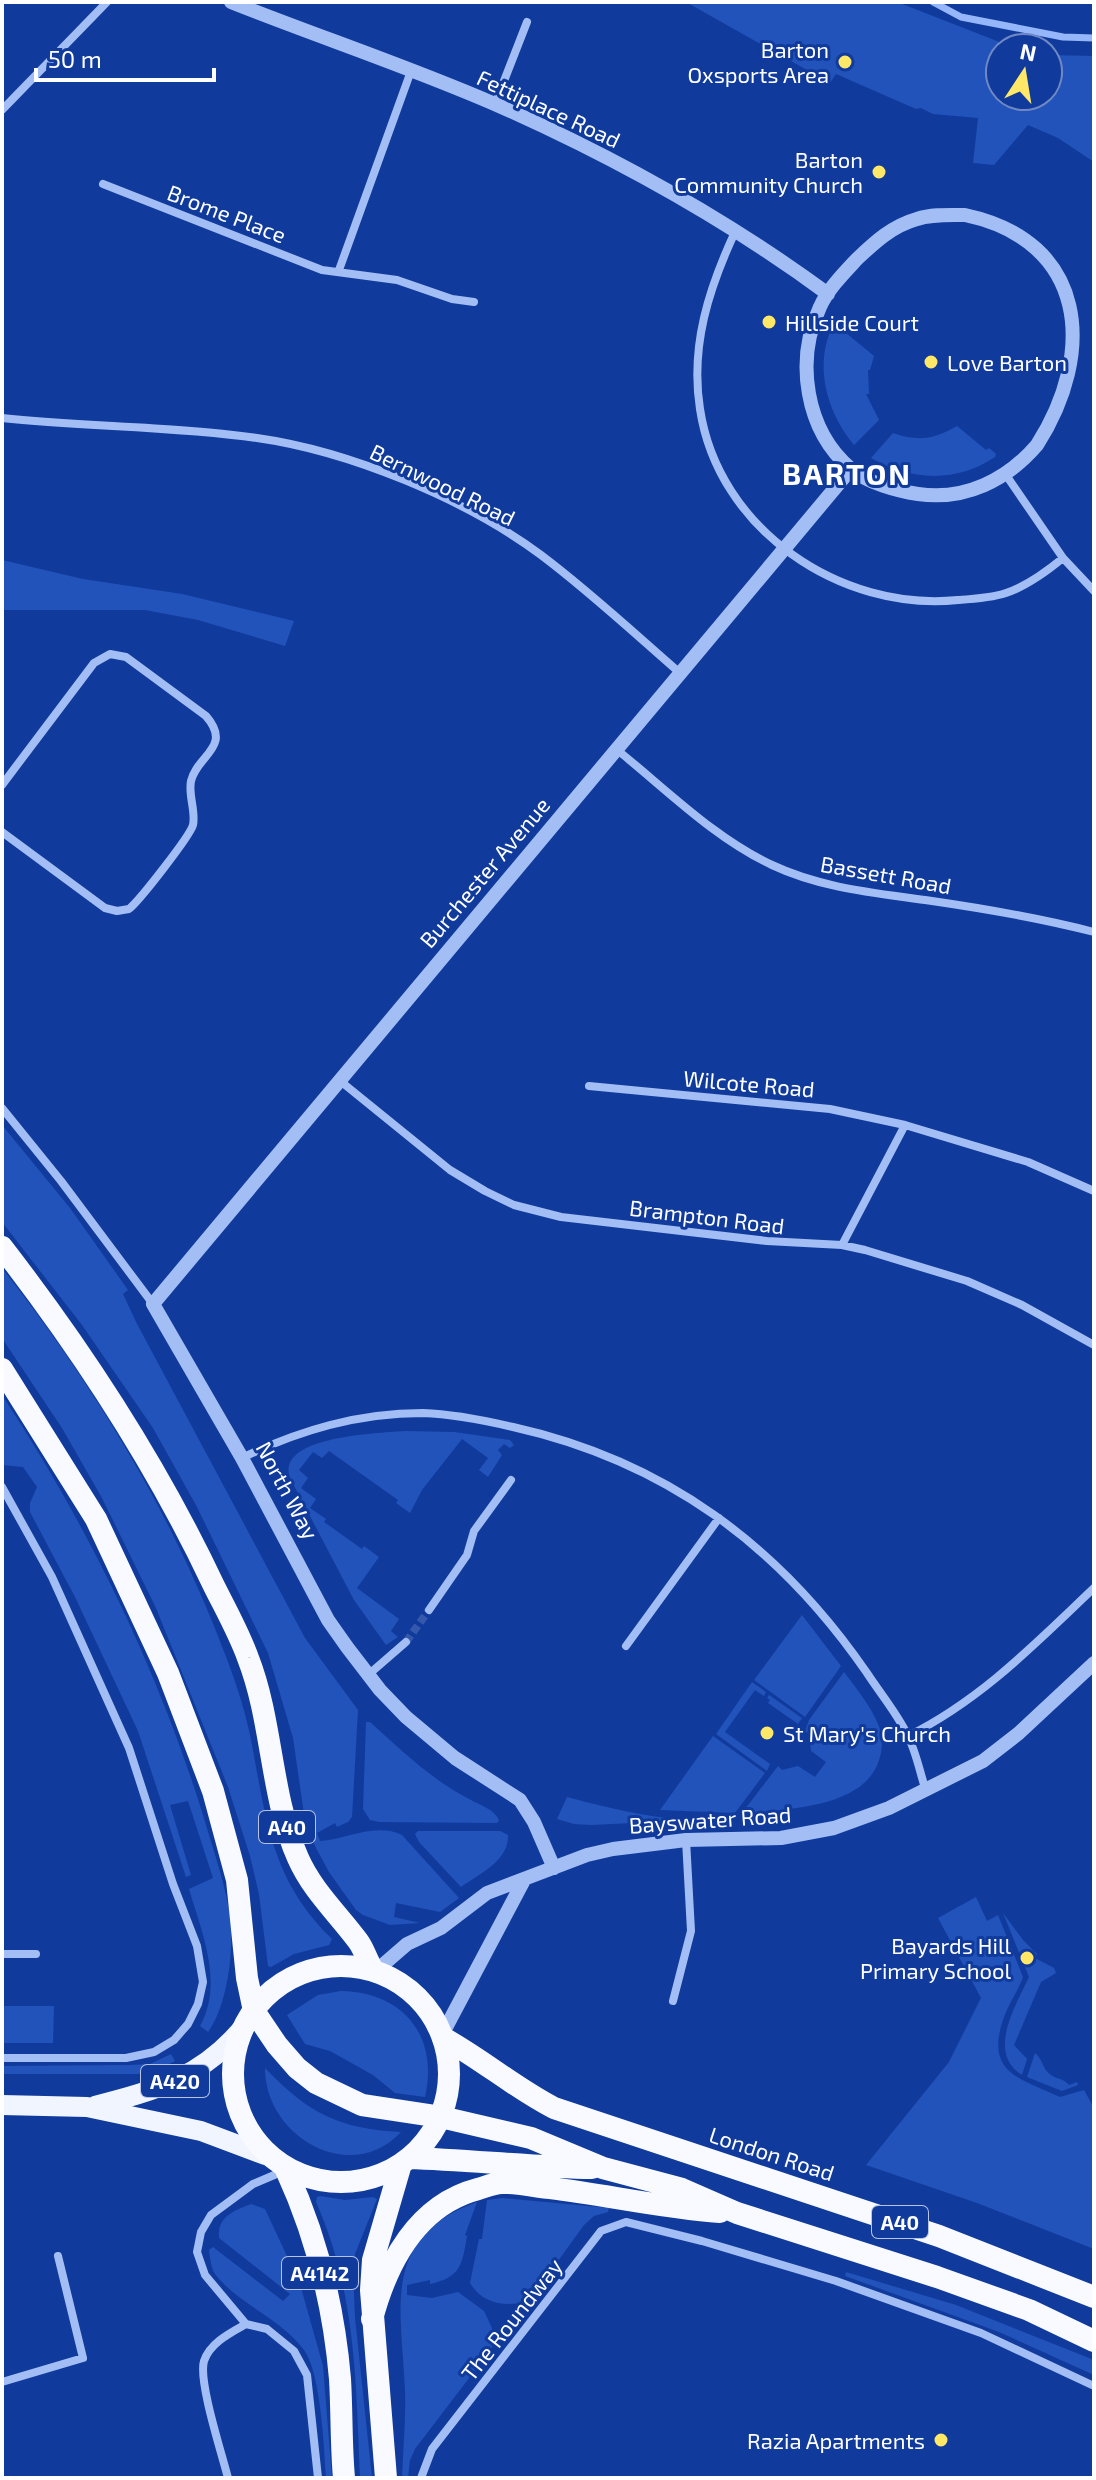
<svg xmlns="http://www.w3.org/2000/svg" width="1096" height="2480" font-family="'Exo 2',sans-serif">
<rect width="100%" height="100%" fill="#103b9c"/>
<path fill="#2253ba" d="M686,2h211l118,46h-15v48h48v-41l46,1v106l-36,-24 -30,-13 -34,40 -21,-2 5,-45 -45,-4 -12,-6 -5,1 -80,-35 -6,9z
M834,323l40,33 -4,14h-2l1,24h-3l13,26 -25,25c-28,-34 -41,-81 -20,-122z
M957,426l29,24 3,-2 7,6 -1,3c-39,26 -83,24 -124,1l22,-25c25,9 42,6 64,-7z
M2,560l81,19 99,15 112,27 -9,25 -87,-26 -53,-10h-143z
M2,1125l68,83 58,82 -5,4 13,28 169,316 53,72 -6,107 -4,5 -11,5 -2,-4 -18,10 3,8c25,-1 55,-19 82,-6l57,63 -19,14 -44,-9 -2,14 26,6 -30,2 -27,-10 -7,-5 -27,-38 -14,-26 -11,-32 -11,-76 -25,-85 -71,-146 -44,-79 -71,-103 -80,-103z
M2,1268c90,114 169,244 221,381 11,28 21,57 27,86 16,80 19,143 82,204l-3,6 -35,9 -23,13 -3,-1 -9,-72 -9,-38 -22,-69 -72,-179 -54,-110 -40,-70 -60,-90z
M2,1395c85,129 155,272 201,420 9,31 20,62 26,94 6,34 0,94 -21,123l-8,-6c24,-43 2,-93 -11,-137l24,-11 -25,-77 -18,4 21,70 -5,2 -48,-146 -63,-134 -45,-85v-9l7,-16 -14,-20 -21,-2z
M406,1431l48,1 56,8 4,5 -4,3 -6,-4 -6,6 4,5 -14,22 -9,-7 9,-12 -26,-19 -40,51 -12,23 -14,-10 2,-3 -69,-49 -7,7 -9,-6 -14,18 9,8 -7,10 15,11 -6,9 16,11 -2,3 38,27 2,-3 15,11 -22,31 42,31 -8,12 7,6 -12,8 -32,-45 -64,-122c-15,-42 89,-45 116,-47z
M802,1615l39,51 -36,51 -51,-37z
M844,1672c12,16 26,33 34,52 5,11 5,25 1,36 -14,48 -95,50 -137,53l36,-47 4,4 16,-4 17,11 11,-15 -15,-11 -2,-17 -4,-3 4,-11z
M752,1682l14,10 -2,4 -9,-6 -30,42 45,32 -3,7 -51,-37z
M769,1695l33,23 -4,6 -30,-21 2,-3 -3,-2z
M366,1722h4c31,28 62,58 99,77 11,6 25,10 30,21l-2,3 -118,-1 -9,-2 -7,-11z
M713,1736l52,37 -30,40 -75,-3z
M567,1797c48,13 92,23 142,24v3l-56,-2 -62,3 -17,-1 -17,-5z
M418,1831h82l8,4c1,26 -29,39 -47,52l-42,-45 -4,-8z
M976,1897l11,24 11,-6 25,62c-5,14 -14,26 -19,40 -20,56 15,61 56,80l24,-7 10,18v141l-117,-46 -111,-38 83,-103 32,-64 -43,-80z
M1003,1913l20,27 14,14 -2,4 19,10 2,5 -15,9 -27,63 13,14 -5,16c-36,-22 -6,-70 7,-98z
M341,1991c62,1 98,45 84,106l-30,-4 -22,-18 -43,-24 -25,-7 -18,-29 31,-20z
M2,2006h52l-1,37h-51z
M1035,2053c8,6 7,16 16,22 7,5 12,3 18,10l8,-3 1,3 -16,6 -35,-14z
M171,2054l4,7 -18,9 -19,4h-136v-8l127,-1 21,-1z
M265,2068c43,45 74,61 136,64 -50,54 -136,5 -136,-64z
M320,2196l25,4 28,-3 4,2 -22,55 -2,16 2,48 17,160h-12c-4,-96 -4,-186 -44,-276l1,-5z
M502,2198l107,10 -1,4 -14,4 -10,9 -55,76c-22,6 -46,4 -59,-18l9,-44h3l5,-39z
M477,2202l-12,33 2,1c-5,29 -6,41 -37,48v-4l-23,5v10l25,3 26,-6 26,19 8,17v20l-77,101 -5,11 -2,18h-6c1,-29 4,-58 3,-87 -3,-81 -26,-154 72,-189z
M251,2204l14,5 35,75 23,82 9,112h-6c-2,-30 -5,-105 -22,-128 -23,-32 -65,-45 -89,-76 -4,-6 -5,-16 -6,-24l4,-3 70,54 7,-7 -71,-56c-2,-21 14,-27 32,-34z
M846,2272l110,33 138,55v15l-95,-43 -154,-56z"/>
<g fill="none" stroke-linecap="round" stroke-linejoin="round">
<path stroke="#95b6f8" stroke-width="7" d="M933,2l28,15 102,20 31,1"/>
<path stroke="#3458ab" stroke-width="8" stroke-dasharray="8 4" stroke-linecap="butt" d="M406,1642l23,-32"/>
<path stroke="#a3bef5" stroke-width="8" d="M495,104l32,-82
M2,110l105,-108
M103,184l219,86 75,10 55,19 22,3
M735,232c-26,56 -45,114 -35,177 18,120 140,203 258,191 16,-1 33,-2 48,-7 21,-7 40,-21 57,-35
M339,270l72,-199
M2,418c85,9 170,8 255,20 92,13 209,61 284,117 48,36 93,78 139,118
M1006,475l57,83 31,33
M616,749c50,40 98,89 156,116 51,24 106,28 160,36 55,8 108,17 162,31
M2,785l92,-122 16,-9 16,3 80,59c27,31 -9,39 -15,65 -3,14 5,30 2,44 -3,11 -53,75 -64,84l-12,2 -12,-3 -103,-76
M339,1080l111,90 35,21 29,14 47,12 206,24 75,4 23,5 102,31 55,24 72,40
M589,1086l241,23 75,16 -63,120
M2,1108l59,73 92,123
M905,1125l123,37 66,29
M242,1458c58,-28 116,-45 181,-45 30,1 60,7 90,14 152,34 266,118 354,246 13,20 29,39 40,61 9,17 13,39 19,57
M2,1487l50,90 77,171 44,136 24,62 6,36 -5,22 -10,20 -14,16 -20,12 -28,6h-124
M429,1610l38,-55 7,-24 37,-51
M626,1646l93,-128
M368,1675l38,-33
M908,1736c73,-36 128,-93 186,-148
M2,1954h34
M673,2001l18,-70 -5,-91
M286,2170l-33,14 -42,31 -10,17 -4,20 8,23 41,49 21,5 27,22 13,24 11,103
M2,2382l81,-24 -25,-102
M228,2478c-6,-24 -30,-97 -24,-117 6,-18 26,-28 42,-37
M421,2478l11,-29 169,-218 25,-9 76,19 134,40 145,52 113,53"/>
<path stroke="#a3bef5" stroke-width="14" d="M231,2c88,35 179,65 266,103 115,51 229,114 331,189
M965,215c123,26 131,138 72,230 -30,35 -72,56 -119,49 -21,-3 -50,-11 -67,-25 -46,-39 -56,-109 -31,-162 8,-18 24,-34 37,-48 18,-17 35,-33 60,-40 15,-5 32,-4 48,-4z
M554,1868l-20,-46 -14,-22 -65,-42 -49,-41 -26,-27 -33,-43 -19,-27 -86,-162 -89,-154 698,-835
M377,1970l30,-26 34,-16 46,-35 100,-38 26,-6 73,-9 95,-2 53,-10 55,-20 94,-47 36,-28 75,-70
M443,2033l80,-151"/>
<path stroke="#f1f5ff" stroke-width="20" d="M2,2105l85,2 114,24 64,24
M95,2106c62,-16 109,-29 151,-82"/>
<path stroke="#f8faff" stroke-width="22" d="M2,1247c82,106 155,218 212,339 12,24 25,47 34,72 25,64 22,137 50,200 14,32 40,56 60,83 6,8 9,19 14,27
M2,1369l94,150 72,154 45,118 24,89 10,98 7,33 23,34 20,23 19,15 46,22 79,12 90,21 72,30 79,21 55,24 200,64 92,33 65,31
M233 2074a108 108 0 1 1 216 0a108 108 0 1 1-216 0Z
M445,2039c38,21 70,49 109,69l385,128 155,61
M409,2158c61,2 122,9 183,10
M286,2170c30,65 48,138 54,209 2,33 1,66 4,99
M372,2319c15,-56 45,-114 106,-130 7,-2 16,-6 24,-6 15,-1 33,4 48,5 57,7 113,20 170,24
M386,2478l-15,-188 2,-30 28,-96"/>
</g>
<g fill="#ffe767" stroke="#103b9c" stroke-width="3">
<circle cx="845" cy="62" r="8"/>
<circle cx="879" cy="172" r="8"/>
<circle cx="769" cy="322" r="8"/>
<circle cx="931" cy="362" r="8"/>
<circle cx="767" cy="1733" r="8"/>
<circle cx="1027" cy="1958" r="8"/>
<circle cx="941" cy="2440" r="8"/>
</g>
<g text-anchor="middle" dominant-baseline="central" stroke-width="6" stroke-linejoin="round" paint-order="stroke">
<g fill="#103b9c" stroke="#b7c4e1" stroke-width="2">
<rect x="259" y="1811" width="56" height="32" rx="6"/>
<rect x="141" y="2065" width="68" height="32" rx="6"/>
<rect x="872" y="2206" width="56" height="32" rx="6"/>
<rect x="282" y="2257" width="76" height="32" rx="6"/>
</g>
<g font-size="20" font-weight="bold" fill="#fff">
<text x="287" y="1827">A40</text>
<text x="175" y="2081">A420</text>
<text x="900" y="2222">A40</text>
<text x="320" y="2273">A4142</text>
</g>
<g font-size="22" fill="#fff" stroke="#103b9c" text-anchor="end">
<text x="829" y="49">Barton<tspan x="829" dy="25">Oxsports Area</tspan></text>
<text x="863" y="159">Barton<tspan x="863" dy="25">Community Church</tspan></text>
<text x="785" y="322" text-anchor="start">Hillside Court</text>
<text x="947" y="362" text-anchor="start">Love Barton</text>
<text x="783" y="1733" text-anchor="start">St Mary's Church</text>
<text x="1011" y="1945">Bayards Hill<tspan x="1011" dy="25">Primary School</tspan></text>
<text x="925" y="2440">Razia Apartments</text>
</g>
<g font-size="22" fill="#fff" stroke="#103b9c">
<text transform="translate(549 108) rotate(25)">Fettiplace Road</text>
<text transform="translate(227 213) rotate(21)">Brome Place</text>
<text transform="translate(443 484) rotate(26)">Bernwood Road</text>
<text transform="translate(484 872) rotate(-50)">Burchester Avenue</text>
<text transform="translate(886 874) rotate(10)">Bassett Road</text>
<text transform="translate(749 1083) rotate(5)">Wilcote Road</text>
<text transform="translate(707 1216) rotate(7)">Brampton Road</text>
<text transform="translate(288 1490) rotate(62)">North Way</text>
<text transform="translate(710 1819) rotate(-4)">Bayswater Road</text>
<text transform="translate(772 2153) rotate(18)">London Road</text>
<text transform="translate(511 2319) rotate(-52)">The Roundway</text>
</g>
<g font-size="30" font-weight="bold" letter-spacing="2" fill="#fff" stroke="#103b9c">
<text x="847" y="473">BARTON</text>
</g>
</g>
<rect width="1096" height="2480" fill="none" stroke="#ffffff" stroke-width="8"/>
<g transform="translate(1024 72) rotate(12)"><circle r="38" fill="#103b9c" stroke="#7089c4" stroke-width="2"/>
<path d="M0-6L14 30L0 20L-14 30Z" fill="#ffe767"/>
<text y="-12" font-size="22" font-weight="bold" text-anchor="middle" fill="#ffffff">N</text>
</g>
<path d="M36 68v12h178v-12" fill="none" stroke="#ffffff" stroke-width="4"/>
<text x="48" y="68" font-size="24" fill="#ffffff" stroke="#103b9c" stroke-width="6" paint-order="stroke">50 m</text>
</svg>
